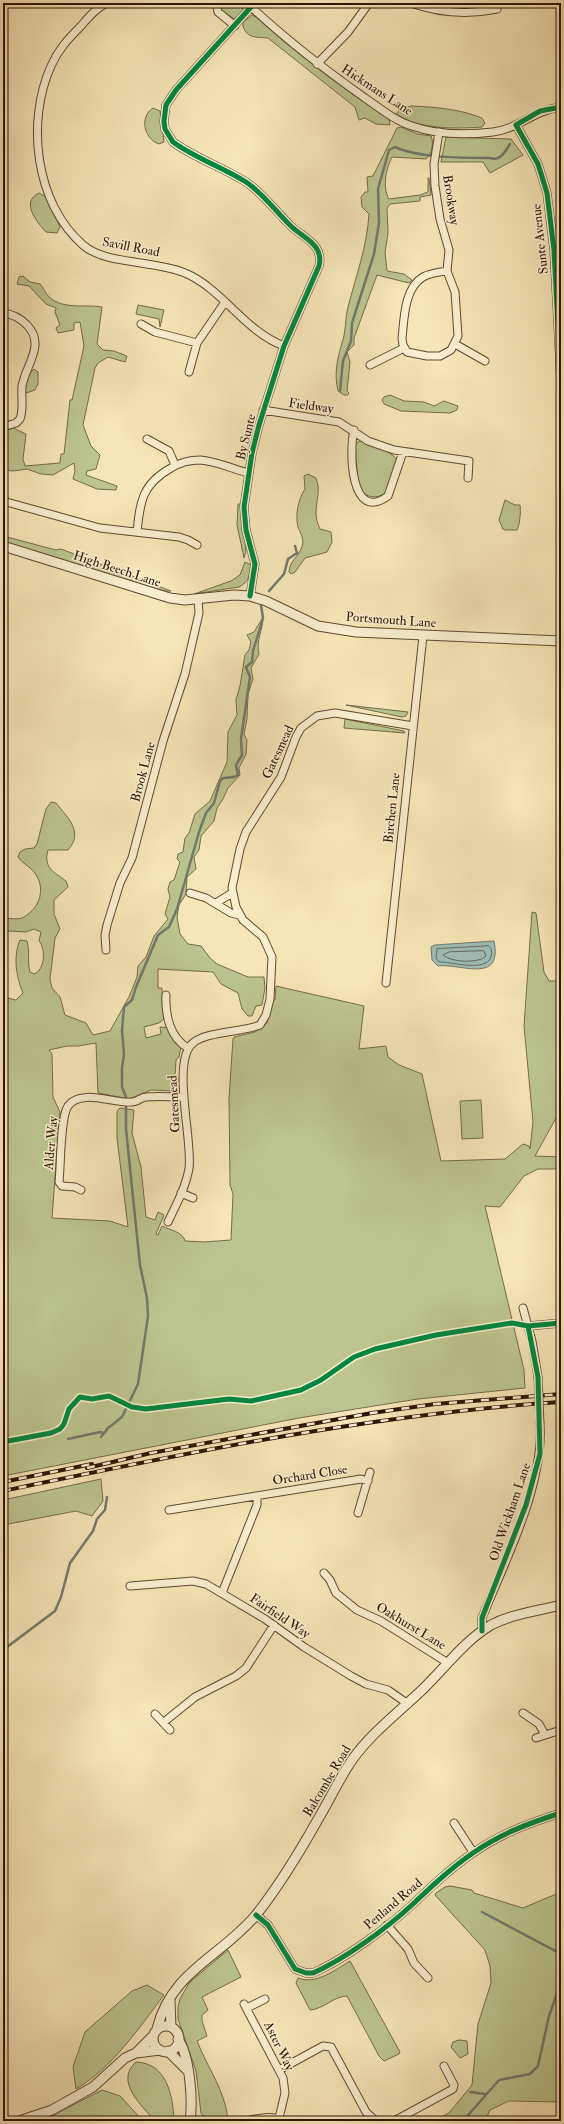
<svg xmlns="http://www.w3.org/2000/svg" width="564" height="2124" font-family="'IM FELL Double Pica',serif">
<rect width="100%" height="100%" fill="#f6e5b6"/>
<filter id="stains"><feTurbulence type="fractalNoise" baseFrequency=".005" numOctaves="4"/><feColorMatrix values="0 0 0 0 .2 0 0 0 0 .09 0 0 0 0 .02 0 0 0 .5 -.17"/></filter>
<radialGradient id="worn" r=".72"><stop offset=".6" stop-color="#630" stop-opacity="0"/><stop offset="1" stop-color="#630" stop-opacity=".3"/></radialGradient>
<path fill="#bcc58e" stroke="#746c48" d="M219,3h22l2,2v7l-9,7 -14,-10z
M252,15l7,4 69,57 61,43 1,6 -14,-1 -11,-6 -6,2 -4,-13 -87,-69c-10,-1 -21,1 -25,-12v-4z
M411,106c24,1 49,3 71,12l3,5 -3,4c-24,2 -66,2 -86,-12l3,-5z
M153,108l7,3 4,31 -5,2c-15,-5 -20,-27 -6,-36z
M401,127l16,7 14,2c3,6 1,19 -5,23l-34,-2c-6,12 -10,30 -3,42l31,-4 8,-3v-14h1l2,17 -11,2v4l-30,3 -3,4 1,25 -3,20 2,18 17,3 8,6 -3,3 -32,-8 -23,63v7l-7,7 3,10 -3,29 2,2 -1,2h-4l-6,-4c-4,-17 -1,-31 4,-48 4,-11 3,-24 6,-36 8,-31 19,-60 21,-93l-7,-7 -1,-10 4,-5h3l-1,-15 6,-1 24,-48z
M446,137l65,2 12,16 -33,18 -7,-11h-42z
M39,193l7,4 12,25 2,5 -3,6 -11,-1c-9,-10 -26,-30 -7,-39z
M23,276l7,6 10,2c4,4 5,9 9,13 14,13 37,7 53,10l-5,37 6,6 11,1 13,5 -2,6 -17,-5 -10,6 -3,5 -12,57 8,21 9,9 -4,14 -9,2 -1,4 31,11 -1,4 -19,-1 -24,-10 2,-8 -1,-8 -21,12 -12,-1 -14,-5 -14,2 -10,-1v-38l10,-4 13,6 -3,25 2,7 35,-3 1,-9h3l6,-54h2l12,-54 -4,-24 -6,1v7l-16,3 -2,-5 4,-3 -5,-13 1,-4 -10,-4 -17,-18 -12,-2 2,-7z
M138,305l26,5 -4,17 -1,-8 -23,-5z
M34,369l4,3v12l-3,6 -9,3c-2,-6 2,-20 8,-24z
M390,395l14,6 20,1 10,4 10,-5 14,5 -1,4 -7,3 -49,-2 -17,-7 -2,-4 2,-3z
M359,441c7,0 35,12 38,19l-11,32c-6,6 -15,6 -22,2l-6,-10 -3,-39z
M308,474l8,4c5,13 0,22 0,35 0,5 2,12 4,16l11,3 1,10 -5,10 -22,6 -10,14 -4,2 -2,-2c0,-12 13,-17 14,-30 0,-5 -3,-10 -5,-15 -3,-12 0,-27 7,-38l-1,-13z
M505,500l10,5h5c1,6 0,19 -3,25h-12l-2,-1 -4,-9z
M238,504h3c-1,17 9,40 3,54l-7,-33z
M3,536l53,14 5,-1 110,42h-6l-33,-9 -129,-40z
M245,562l6,3c-1,10 -2,17 -12,22l-45,7 37,-13 9,-6z
M262,619c3,5 -7,23 -3,35l-8,14 2,11 -5,15 -1,25 -3,15 3,6 -1,14 -7,14 1,7 -12,13 -5,11 -6,9 -3,13 -13,15 -2,14 -5,7 2,12 -9,8 -1,17 -7,11 -2,12 3,17 8,10 13,2 9,12 7,6 31,13h16l1,11 -3,17 -6,1 -4,10h-4l-6,-7 -4,-16 -17,-9 -8,-12 -55,-3v19h4l2,31 -5,4 -15,4 2,11 15,-4 -1,-7 9,1 4,11 8,8 -2,10 -3,3 -1,16 3,2 -1,9 -2,4 -24,-1 -22,9 -31,-6 -2,-50 -18,3h-11l-18,4 3,4 1,43 7,15 -8,106 58,3 18,6 -11,-89v-27l3,-3 14,2 -2,23 9,34 5,50 9,3 3,-8 6,3 -8,19 2,1 4,-9c8,4 21,6 23,15l19,1 27,-2 2,-46 -3,-9 -1,-87 4,-59 1,-2 21,-5 12,-9 6,-24 2,1 1,-14 88,20 -5,43 27,-3 2,11 11,8 23,9 19,87 64,-2 18,-15 6,2 1,3 3,-27 -9,-96 8,-114 4,1 8,59 5,9h12v128l-26,47 26,1v12h-23l-14,7 -24,31 -15,-1 39,164 1,18 -107,11 -119,19 -296,58v-479l13,3 7,-7c-7,-16 -10,-37 -3,-53l7,1c3,10 0,20 3,31l4,2c11,-4 12,-25 5,-33l2,-9 -7,-3 -8,3 -16,-1 -7,1v-13c7,-2 14,2 21,-2 17,-10 22,-30 10,-45 -5,-6 -12,-9 -16,-15l2,-5 5,-3 9,-1 3,-4 9,-35 5,-7 5,1c12,15 28,29 12,47h-20c-5,18 6,22 18,31l2,6 -14,13v14l6,15 -5,9 -5,41 2,9 8,9 5,18 21,8 7,12 17,-4 19,-34 8,-20 1,-11 8,-9 8,-21 14,-17 -3,-5 5,-17 -2,-8 2,-7 4,-2 6,-18 -3,-3 1,-5 5,-2 2,-14 4,-5 6,-19 15,-13 17,-39 1,-30 9,-17 -1,-15 4,-14 5,-31 4,-5 2,-8 -4,-7 7,-3z
M346,705l62,7 -2,4 -4,1z
M345,719l59,12 1,2 -61,-5z
M481,1100l2,38 -21,1 -2,-38z
M101,1479l2,22 -11,15 -16,-5 -73,14v-25z
M450,1886l22,4 2,3 49,15 38,-16v210l-52,-1 -19,9 -5,11h-52l16,-8 23,-28 6,-61 13,-41 -1,-17 -5,-16 -50,-55 1,-2 9,-6z
M228,1950l13,27 -39,20 6,13 -6,5v6l5,15 -10,5c11,28 27,47 31,78h-17l-9,-4 -1,-2 -5,-42 -18,-52v-12l2,-8 9,-16z
M350,1961l50,91 -1,2 -15,7 -5,-5 -32,-60c-13,0 -23,13 -37,14l-14,-27 2,-5c18,7 37,-8 52,-17z
M147,1985l17,10c-25,33 -51,72 -88,94l-3,-22 12,-35 47,-41z
M459,2040l8,1 1,13 -8,4 -9,-11 2,-5z
M136,2062c31,1 37,34 38,59h-19c-13,-15 -41,-40 -19,-59z
M102,2090l18,6 23,25h-101z"/>
<path fill="#9fbdb6" stroke="#71796e" d="M494,941c9,44 -34,22 -56,25l-6,-6 -1,-13 4,-2z"/>
<g fill="none" stroke-linecap="round" stroke-linejoin="round">
<path stroke="#66685c" stroke-width="1" d="M489,946c3,3 3,7 2,11 -6,16 -41,4 -52,5l-3,-4 1,-9z
M484,951l2,5c-7,8 -36,6 -43,-1l6,-3z"/>
<path stroke="#71796e" stroke-width="2.5" d="M340,391l3,-30 8,-20 1,-18 22,-69 5,-31 -1,-34 11,-39 6,-3c24,11 67,11 94,11 3,0 6,2 9,0 5,-2 9,-9 12,-14
M269,591l15,-17 4,-15 9,-6 -2,-7
M101,1437l7,-9 14,-11 16,-33 10,-68 -1,-18 -7,-33 -14,-136v-32l-4,-10v-19l2,-14 -2,-24 2,-23 8,-7 4,-13 22,-52 11,-8 8,-18 22,-77 7,-19 8,-10 6,-22 3,-3 11,-1 4,-2 -2,-10 6,-10 -1,-16 9,-62 -4,-10 6,-5 1,-11 10,-33 -2,-13
M68,1439l32,-7 3,1
M3,1650l52,-39 6,-14 9,-34 23,-32 4,-12 8,-9 2,-13
M482,1912l79,42
M470,2092l15,2
M463,2121l36,-41 31,-6 8,-8 11,-50 12,-34"/>
<g stroke="#5f482e" stroke-width="9">
<path id="minor" d="M107,3c-11,5 -19,15 -27,24 -12,12 -22,23 -29,39 -25,56 -16,137 32,179 22,20 73,15 102,28 38,16 59,58 99,73
M216,3l2,9 17,14
M247,3c37,35 77,66 118,95 15,10 30,23 47,28 25,9 55,9 81,6 25,-3 42,-22 68,-25
M411,3c28,10 57,12 86,6
M317,64l31,-32 21,-29
M516,125l22,39 9,29 7,57 7,132
M439,132l-5,32 1,22 5,33 9,31 -2,21 8,21 3,44 -7,14 -11,6h-13l-20,-4 -4,-7 -1,-6c2,-19 2,-51 21,-62 7,-4 16,-5 24,-6
M3,313c10,1 17,5 24,12 19,20 -1,39 -5,61 -1,11 2,22 -2,33l-4,4 -13,4
M141,324l14,8 42,11
M455,344l30,17
M370,365l34,-17
M189,372l8,-29 28,-41
M263,410l76,12 29,19 26,9 75,11 -1,17
M354,430c-5,20 -4,94 34,66l15,-44
M147,439l22,12 6,14
M3,501l97,27 79,9 9,3 9,5
M137,532c3,-30 5,-48 34,-64 8,-5 19,-8 29,-8 16,1 33,9 48,13
M250,596l5,-32 -9,-34 -2,-23 8,-54 7,-28 25,-79 35,-80c5,-21 -14,-27 -27,-39 -16,-15 -28,-33 -46,-45 -24,-15 -51,-24 -73,-40l-8,-13 -1,-8 2,-16 10,-15 75,-83
M190,893l16,5 25,15 8,2
M216,903l16,-10
M106,950l-1,-15 2,-10 13,-42 12,-25 31,-117 22,-67 14,-61 -1,-14
M386,983l37,-347
M166,995c-1,20 4,43 22,53
M81,1190l-6,-3 -13,-1 -3,-4c2,-17 1,-64 9,-76 13,-18 46,-2 64,-4 6,0 9,-5 14,-5 13,-1 25,0 37,0
M181,1193l12,5
M168,1222c8,-17 18,-35 21,-54 4,-27 -18,-107 4,-125 11,-11 50,-11 67,-18l6,-10 4,-16 2,-42 -9,-20 -20,-17 -7,-13 -4,-19 8,-39 6,-17 35,-55 15,-40 5,-9 16,-12 18,-3 78,13
M523,1308l9,33 6,36
M528,1326l33,-3
M169,1510l192,-31 7,2
M358,1513l12,-41
M324,1573l6,7 6,13 21,17 24,11 67,42
M130,1586l63,-5 13,3 59,35 39,28 47,29 15,8 22,6 20,14
M222,1593l35,-88v-9
M482,1631v-13c23,-57 62,-132 58,-194
M523,1713l16,11 6,11
M155,1714l15,16
M164,1722l31,-25 41,-21 10,-8 28,-43
M536,1738l25,-8
M454,1823l19,29
M256,1915l12,10 27,44 11,4h7c32,-14 74,-45 100,-69 19,-18 38,-36 60,-51 27,-19 56,-30 88,-40
M387,1925l21,24 6,14 14,15
M244,2004l39,74 2,15 -6,25
M247,2008l18,-9
M279,2070l44,-24 8,1 35,65 10,9
M246,2121c13,-3 26,-6 38,0
M394,2121l59,-32 1,-4 -10,-19"/>
</g>
<g stroke="#5f482e" stroke-width="11">
<path id="tertiary" d="M3,546l167,52 15,2 49,-5 16,1 16,5 52,25 38,6 205,9
M170,2001l1,26
M153 2039a13 13 0 1 1 26 0a13 13 0 1 1-26 0Z
M157,2029c14,-58 64,-72 99,-114 23,-29 43,-62 61,-94 12,-20 22,-42 35,-61 19,-27 47,-48 71,-71 22,-21 41,-48 68,-64 21,-11 47,-14 70,-20
M178,2039c12,18 15,61 12,82
M168,2051l19,19
M136,2053l17,-17
M19,2121l33,-11 41,-23 32,-29 11,-5 24,-3"/>
</g>
<use href="#minor" stroke="#f9eed0" stroke-width="7"/>
<use href="#tertiary" stroke="#f9eed0" stroke-width="9"/>
<g stroke="#2d1301" stroke-width="4">
<path id="rail" d="M87,1468l64,-15 221,-40 63,-9 126,-10
M3,1482l89,-18
M3,1491c184,-38 370,-77 558,-89"/>
</g>
<use href="#rail" stroke="#f9eed0" stroke-width="2.5" stroke-dasharray="8" stroke-linecap="butt"/>
<g stroke="#5f482e" stroke-width="9" stroke-linecap="butt">
<path id="minor-bridge" d="M538,1377l2,47"/>
</g>
<use href="#minor-bridge" stroke="#f9eed0" stroke-width="7"/>
<g stroke="#f9eed0" stroke-width="8">
<path id="cycleway" d="M561,107l-21,4 -24,14 22,39 9,29 7,57 7,132
M250,596l5,-32 -9,-34 -2,-23 8,-54 7,-28 25,-79 35,-80c5,-21 -14,-27 -27,-39 -16,-15 -28,-33 -46,-45 -24,-15 -51,-24 -73,-40l-8,-13 -1,-8 2,-16 10,-15 75,-83
M3,1442l48,-9 9,-4 4,-5 5,-15 11,-12 12,2 17,-3 23,11 14,2 83,-10 22,2 50,-11 20,-10 33,-23 21,-8 61,-14 76,-12 16,3 33,-3
M482,1631v-13l44,-113 14,-51 -2,-77 -10,-51
M256,1915l12,10 27,44 11,4h7c32,-14 74,-45 100,-69 19,-18 38,-36 60,-51 27,-19 56,-30 88,-40"/>
</g>
<use href="#cycleway" stroke="#00873e" stroke-width="5"/>
</g>
<g text-anchor="middle" dominant-baseline="central" stroke-width="3" stroke-linejoin="round" paint-order="stroke">
<g font-size="13" fill="#2d1301" stroke="#f9eed0">
<text transform="translate(377 90) rotate(33)">Hickmans Lane</text>
<text transform="translate(451 200) rotate(81)">Brookway</text>
<text transform="translate(540 239) rotate(-96)">Sunte Avenue</text>
<text transform="translate(131 247) rotate(11)">Savill Road</text>
<text transform="translate(311 406) rotate(8)">Fieldway</text>
<text transform="translate(246 437) rotate(-76)">By Sunte</text>
<text transform="translate(117 569) rotate(18)">High Beech Lane</text>
<text transform="translate(391 620) rotate(4)">Portsmouth Lane</text>
<text transform="translate(278 752) rotate(-65)">Gatesmead</text>
<text transform="translate(143 772) rotate(-75)">Brook Lane</text>
<text transform="translate(392 808) rotate(-84)">Birchen Lane</text>
<text transform="translate(174 1104) rotate(-93)">Gatesmead</text>
<text transform="translate(51 1143) rotate(-85)">Alder Way</text>
<text transform="translate(310 1475) rotate(-9)">Orchard Close</text>
<text transform="translate(510 1512) rotate(-71)">Old Wickham Lane</text>
<text transform="translate(280 1616) rotate(34)">Fairfield Way</text>
<text transform="translate(411 1626) rotate(31)">Oakhurst Lane</text>
<text transform="translate(327 1781) rotate(-59)">Balcombe Road</text>
<text transform="translate(393 1904) rotate(-40)">Penland Road</text>
<text transform="translate(279 2046) rotate(64)">Aster Way</text>
</g>
</g>
<rect width="564" height="2124" fill="none" stroke="#f6e5b6" stroke-width="16"/>
<rect x="4" y="4" width="556" height="2116" fill="none" stroke="#2d1301" stroke-width="2"/>
<rect x="8" y="8" width="548" height="2108" fill="none" stroke="#2d1301"/>
<rect width="100%" height="100%" filter="url(#stains)"/>
<rect width="100%" height="100%" fill="url(#worn)"/>
</svg>
